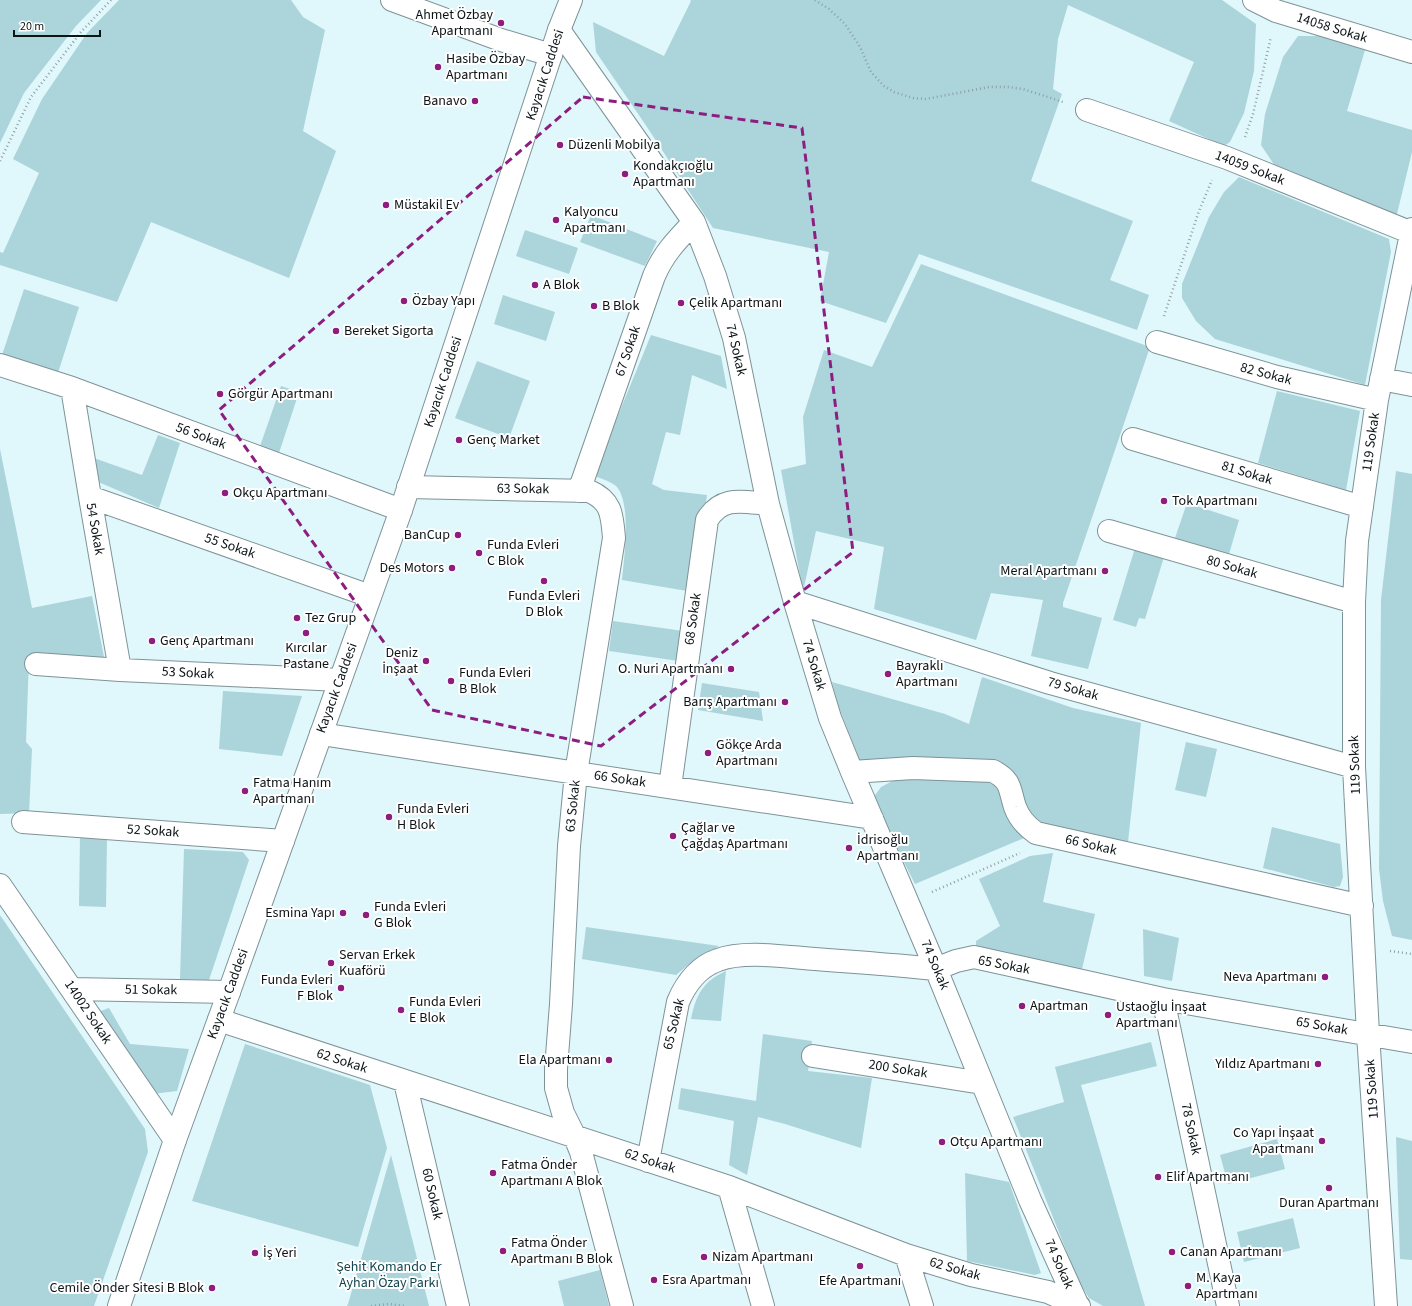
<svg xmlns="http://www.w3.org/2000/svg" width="1412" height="1306" font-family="'Source Sans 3',sans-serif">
<rect width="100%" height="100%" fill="#e0f7fb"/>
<path fill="#acd4db" d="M0,0h101l-25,26 -52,67 -24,50z
M119,0h172l12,17 22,13 -22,101 33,20 -47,127 -138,-56 -34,80 -117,-37v-13l3,1 36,-80 -26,-14 29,-60 45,-66z
M690,0h532l34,24 -2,47 -10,42 -14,29 -6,4 -55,-25 25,-59 -126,-57 -10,34 -5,50 9,5 -31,87 102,40 -23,59 39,15 -12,35 -218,-76 -33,69 -66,-22 9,-49 -116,-24 -66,-101 -51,-75 -3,-30 71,34 27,-55z
M1298,36h27l40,14 -18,61 65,19v22l-16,66 -121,-52 -14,-21 4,-31 18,-57z
M1239,177l150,62 2,13 -26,133 -150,-46 -19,-18 -14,-23v-14l27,-67 15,-25z
M591,215l66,26 -12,25 -65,-24z
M525,230l53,18 -9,26 -53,-18z
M921,264l229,83 -87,256v4l39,11 -14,51 -57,-13 12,-56 -52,-7 -15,47 -102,-31 10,-62 -68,-16 -13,61 -22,-122 25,-6 -3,-47 21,-67 48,17z
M24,289l55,18 -22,69 -56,-18z
M503,295l52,17 -9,29 -52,-17z
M651,335l70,21 6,33 -35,-14 -12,60 -14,-3 -14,52 12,6 43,5 -14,97 -71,-12c2,-21 10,-78 -6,-94 -5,-4 -13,-7 -19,-9l-1,-8z
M477,361l53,20 -21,57 -54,-20z
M281,386l18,6 -21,64 -19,-7z
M1277,391l83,20 -14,79 -88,-27z
M158,435l22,8 -21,65 -63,-27 -5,-24 51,18z
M0,449l32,159 60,-12 12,61 -75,1 -3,84 6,7 -3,64 -29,1z
M1396,471l16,3v466l-20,-4 -9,-35 -4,-32 2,-269z
M1187,503l52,17 -10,34 -54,-16z
M1135,548l29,9 -19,62 -6,-1 -3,9 -23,-7z
M613,621l70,10 -4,30 -70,-10z
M982,677l91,31 68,15 -13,119 -86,-15 -15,-7 -14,-37 -153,-22 -22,-56 -6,-23 113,32 24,10z
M702,683l57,9 4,29 -65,-11z
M223,691l79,5 -20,60 -63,-7z
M1186,742l31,7 -11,48 -31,-7z
M902,776h70l27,8 13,38 12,16 -109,46 -43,-85 9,-12z
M1272,827l68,17 3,33 -3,9 -6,1 -71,-19z
M80,837l27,1 -1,69 -27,-1z
M184,849l59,3 6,8 -40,120 -29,-1z
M1053,853l-10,49 52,12 -13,55 -106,-18v-10l24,-15 -21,-47 51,-23z
M0,915l145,214 3,23 -54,154h-94z
M586,927l133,19 -31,19 -12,10 -94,-16z
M1143,929l36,9 -7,43 -28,-5z
M726,971l-5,50 -30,-2c5,-24 12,-38 35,-48z
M109,1008l21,36 59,5 -12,42 -25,3 -54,-82z
M763,1034l49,7 -4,30 64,7 -11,70 -76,-24 -27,-7 -11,58 -18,-10 5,-44 -56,-12 3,-21 75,13z
M1151,1042l6,24 -76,19 64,221h-42l-14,-8 -11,-18 -65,-163 51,-15 -9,-35z
M245,1044l125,41 17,63 -29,99 -166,-46z
M1396,1137l16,4v119l-12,-1z
M1277,1139l8,30 -57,15 -8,-29z
M391,1155l38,151h-82l1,-2z
M965,1173l44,9 32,91 -6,2 -68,-14z
M1293,1218l7,30 -56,14 -7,-30z
M600,1270l9,36h-45l-6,-25z"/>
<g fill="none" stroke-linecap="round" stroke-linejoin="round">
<g stroke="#7e9397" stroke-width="24">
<path id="minor" d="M392,0l109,40 50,15
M1254,0l22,11 136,41
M559,30l135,192 21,54 19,62 34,166 27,98 35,116 22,54 84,197 94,231 48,106
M1087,110l140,48 185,75
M1157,342l120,35 100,23
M0,365l72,23 329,122
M1381,379l31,6
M72,388l18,109 30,173
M1133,439l229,68
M408,487l181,4c23,10 23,24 25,47l-38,235 -7,73 -8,158 -5,65v19l7,25 12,24 6,15 41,154
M579,491l75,-215c10,-23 22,-35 40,-54
M90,497l280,99
M1109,531l245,71
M795,602l255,81 304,84
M36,664l84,6 220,10
M321,734l551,84
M852,772l61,-4 80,3c19,10 16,18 22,36 4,11 11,19 21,26l326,73
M670,787l37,-267c15,-25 36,-18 61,-16
M23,822l260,19
M0,885l175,255
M72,989l157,3
M1163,999l65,307
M219,1020l510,167 177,68 65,20 77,17 31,14
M813,1056l169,27
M405,1082l53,224
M648,1161l30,-159c8,-19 20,-35 40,-42 26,-10 69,-3 97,-1 41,3 81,6 121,10l20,-8 18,-4 189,42 249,43
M729,1187l34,119
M906,1255l16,51
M1386,1306l-18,-272 -14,-267v-165l3,-61 20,-141 35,-171"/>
</g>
<g stroke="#7e9397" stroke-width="24">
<path id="major" d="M119,1306l56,-166 54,-148 172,-482 158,-480 12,-30"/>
</g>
<path stroke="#8ea0a3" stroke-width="2.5" stroke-dasharray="1 3" stroke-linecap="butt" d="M815,0l14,9 16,15 15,23 11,25 13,14 10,6 19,6 13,1 63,-12h19l15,2 40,13
M1245,137l8,-23 18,-77
M0,161l31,-64 50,-65 30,-32
M1164,316l35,-105 13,-31
M932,892l88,-39
M1390,951l22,3
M371,1306l18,-2 16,2"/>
<use href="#minor" stroke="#fff" stroke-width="22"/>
<use href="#major" stroke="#fff" stroke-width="22"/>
</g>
<path fill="none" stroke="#8d1e80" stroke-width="3" stroke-dasharray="8 5" stroke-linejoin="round" d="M583,97l219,31 51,424 -252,194 -169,-36 -213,-300z"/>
<g fill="#8d1e80" stroke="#fff" stroke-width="1.5">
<circle cx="501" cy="23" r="4"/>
<circle cx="438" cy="67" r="4"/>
<circle cx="475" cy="101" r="4"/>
<circle cx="560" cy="145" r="4"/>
<circle cx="625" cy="174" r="4"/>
<circle cx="386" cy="205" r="4"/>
<circle cx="556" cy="220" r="4"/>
<circle cx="535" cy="285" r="4"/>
<circle cx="404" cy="301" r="4"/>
<circle cx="681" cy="303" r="4"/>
<circle cx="594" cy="306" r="4"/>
<circle cx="336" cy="331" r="4"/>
<circle cx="220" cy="394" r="4"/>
<circle cx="459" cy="440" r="4"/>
<circle cx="225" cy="493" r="4"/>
<circle cx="1164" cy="501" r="4"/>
<circle cx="458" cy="535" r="4"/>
<circle cx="479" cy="553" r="4"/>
<circle cx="452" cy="568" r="4"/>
<circle cx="1105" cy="571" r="4"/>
<circle cx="544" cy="581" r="4"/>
<circle cx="297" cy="618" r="4"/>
<circle cx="306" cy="633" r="4"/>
<circle cx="152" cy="641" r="4"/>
<circle cx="426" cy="661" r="4"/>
<circle cx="731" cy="669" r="4"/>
<circle cx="888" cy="674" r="4"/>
<circle cx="451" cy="681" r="4"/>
<circle cx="785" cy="702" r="4"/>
<circle cx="708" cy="753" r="4"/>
<circle cx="245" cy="791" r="4"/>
<circle cx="389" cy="817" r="4"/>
<circle cx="673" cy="836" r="4"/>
<circle cx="849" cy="848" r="4"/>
<circle cx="343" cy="913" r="4"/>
<circle cx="366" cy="915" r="4"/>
<circle cx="331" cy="963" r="4"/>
<circle cx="1325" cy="977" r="4"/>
<circle cx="341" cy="988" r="4"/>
<circle cx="1022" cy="1006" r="4"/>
<circle cx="401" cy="1010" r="4"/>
<circle cx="1108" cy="1015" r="4"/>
<circle cx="609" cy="1060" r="4"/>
<circle cx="1318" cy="1064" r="4"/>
<circle cx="1322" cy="1141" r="4"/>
<circle cx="942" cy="1142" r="4"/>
<circle cx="493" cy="1173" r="4"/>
<circle cx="1158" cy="1177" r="4"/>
<circle cx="1329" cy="1188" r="4"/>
<circle cx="503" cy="1251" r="4"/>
<circle cx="1172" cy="1252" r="4"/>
<circle cx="255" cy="1253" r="4"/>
<circle cx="704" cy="1257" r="4"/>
<circle cx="860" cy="1266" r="4"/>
<circle cx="654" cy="1280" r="4"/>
<circle cx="1188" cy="1286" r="4"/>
<circle cx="212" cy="1288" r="4"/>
</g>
<g text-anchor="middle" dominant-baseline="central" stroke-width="4" stroke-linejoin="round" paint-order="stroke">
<g font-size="14" fill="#0c1416" stroke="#fff" text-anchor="start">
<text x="493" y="15" text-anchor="end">Ahmet Özbay<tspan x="493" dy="16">Apartmanı</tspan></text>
<text x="446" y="59">Hasibe Özbay<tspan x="446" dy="16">Apartmanı</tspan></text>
<text x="467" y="101" text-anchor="end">Banavo</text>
<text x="568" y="145">Düzenli Mobilya</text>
<text x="633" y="166">Kondakçıoğlu<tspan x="633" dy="16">Apartmanı</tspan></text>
<text x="394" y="205">Müstakil Ev</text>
<text x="564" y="212">Kalyoncu<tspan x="564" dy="16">Apartmanı</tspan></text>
<text x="543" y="285">A Blok</text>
<text x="412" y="301">Özbay Yapı</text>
<text x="689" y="303">Çelik Apartmanı</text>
<text x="602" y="306">B Blok</text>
<text x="344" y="331">Bereket Sigorta</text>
<text x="228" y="394">Görgür Apartmanı</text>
<text x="467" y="440">Genç Market</text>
<text x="233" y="493">Okçu Apartmanı</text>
<text x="1172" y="501">Tok Apartmanı</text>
<text x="450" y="535" text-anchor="end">BanCup</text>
<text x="487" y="545">Funda Evleri<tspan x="487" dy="16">C Blok</tspan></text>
<text x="444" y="568" text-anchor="end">Des Motors</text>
<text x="1097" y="571" text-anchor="end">Meral Apartmanı</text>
<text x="544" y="596" text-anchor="middle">Funda Evleri<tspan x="544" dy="16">D Blok</tspan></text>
<text x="305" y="618">Tez Grup</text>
<text x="160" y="641">Genç Apartmanı</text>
<text x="306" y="648" text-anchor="middle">Kırcılar<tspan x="306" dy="16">Pastane</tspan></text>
<text x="418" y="653" text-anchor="end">Deniz<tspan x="418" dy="16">İnşaat</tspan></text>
<text x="896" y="666">Bayraklı<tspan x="896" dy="16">Apartmanı</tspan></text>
<text x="723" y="669" text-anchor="end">O. Nuri Apartmanı</text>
<text x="459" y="673">Funda Evleri<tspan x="459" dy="16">B Blok</tspan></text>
<text x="777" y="702" text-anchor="end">Barış Apartmanı</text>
<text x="716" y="745">Gökçe Arda<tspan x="716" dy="16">Apartmanı</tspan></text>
<text x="253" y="783">Fatma Hanım<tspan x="253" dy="16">Apartmanı</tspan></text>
<text x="397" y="809">Funda Evleri<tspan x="397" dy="16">H Blok</tspan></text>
<text x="681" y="828">Çağlar ve<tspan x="681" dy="16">Çağdaş Apartmanı</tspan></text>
<text x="857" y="840">İdrisoğlu<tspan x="857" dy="16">Apartmanı</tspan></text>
<text x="374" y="907">Funda Evleri<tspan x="374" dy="16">G Blok</tspan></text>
<text x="335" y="913" text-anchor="end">Esmina Yapı</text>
<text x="339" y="955">Servan Erkek<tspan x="339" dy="16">Kuaförü</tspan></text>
<text x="1317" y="977" text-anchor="end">Neva Apartmanı</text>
<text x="333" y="980" text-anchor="end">Funda Evleri<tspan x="333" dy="16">F Blok</tspan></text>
<text x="409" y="1002">Funda Evleri<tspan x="409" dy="16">E Blok</tspan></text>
<text x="1030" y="1006">Apartman</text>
<text x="1116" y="1007">Ustaoğlu İnşaat<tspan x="1116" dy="16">Apartmanı</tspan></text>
<text x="601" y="1060" text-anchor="end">Ela Apartmanı</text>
<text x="1310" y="1064" text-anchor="end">Yıldız Apartmanı</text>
<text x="1314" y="1133" text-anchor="end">Co Yapı İnşaat<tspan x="1314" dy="16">Apartmanı</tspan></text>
<text x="950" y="1142">Otçu Apartmanı</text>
<text x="501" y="1165">Fatma Önder<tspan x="501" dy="16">Apartmanı A Blok</tspan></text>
<text x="1166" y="1177">Elif Apartmanı</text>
<text x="1329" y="1203" text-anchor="middle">Duran Apartmanı</text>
<text x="511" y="1243">Fatma Önder<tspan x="511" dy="16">Apartmanı B Blok</tspan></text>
<text x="1180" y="1252">Canan Apartmanı</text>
<text x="263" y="1253">İş Yeri</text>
<text x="712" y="1257">Nizam Apartmanı</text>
<text x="1196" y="1278">M. Kaya<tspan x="1196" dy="16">Apartmanı</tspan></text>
<text x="662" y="1280">Esra Apartmanı</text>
<text x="860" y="1281" text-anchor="middle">Efe Apartmanı</text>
<text x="204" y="1288" text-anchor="end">Cemile Önder Sitesi B Blok</text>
</g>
<g font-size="14" fill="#0c1416" stroke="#fff">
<text transform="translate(1332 28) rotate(17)">14058 Sokak</text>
<text transform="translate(545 75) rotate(-72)">Kayacık Caddesi</text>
<text transform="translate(1250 168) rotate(21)">14059 Sokak</text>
<text transform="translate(736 350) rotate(77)">74 Sokak</text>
<text transform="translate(628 351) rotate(-71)">67 Sokak</text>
<text transform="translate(1266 374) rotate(15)">82 Sokak</text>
<text transform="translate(443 382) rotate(-72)">Kayacık Caddesi</text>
<text transform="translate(201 436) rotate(20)">56 Sokak</text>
<text transform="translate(1371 442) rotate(-82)">119 Sokak</text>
<text transform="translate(1247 473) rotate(17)">81 Sokak</text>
<text transform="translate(523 489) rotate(1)">63 Sokak</text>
<text transform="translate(95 529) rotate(80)">54 Sokak</text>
<text transform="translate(230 546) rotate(19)">55 Sokak</text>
<text transform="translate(1232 567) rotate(16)">80 Sokak</text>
<text transform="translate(693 619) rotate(-82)">68 Sokak</text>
<text transform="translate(814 665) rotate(73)">74 Sokak</text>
<text transform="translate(188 673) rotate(3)">53 Sokak</text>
<text transform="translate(337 688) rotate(-70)">Kayacık Caddesi</text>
<text transform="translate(1073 689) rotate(16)">79 Sokak</text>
<text transform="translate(1355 765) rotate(-92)">119 Sokak</text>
<text transform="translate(620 779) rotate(8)">66 Sokak</text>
<text transform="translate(573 806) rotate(-84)">63 Sokak</text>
<text transform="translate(153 831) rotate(4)">52 Sokak</text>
<text transform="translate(1091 845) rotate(13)">66 Sokak</text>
<text transform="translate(935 965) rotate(67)">74 Sokak</text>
<text transform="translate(1004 965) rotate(11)">65 Sokak</text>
<text transform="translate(151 990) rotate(1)">51 Sokak</text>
<text transform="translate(228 994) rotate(-70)">Kayacık Caddesi</text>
<text transform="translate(88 1012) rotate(56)">14002 Sokak</text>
<text transform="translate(674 1024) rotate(-76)">65 Sokak</text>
<text transform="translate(1322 1026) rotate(10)">65 Sokak</text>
<text transform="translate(342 1061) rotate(18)">62 Sokak</text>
<text transform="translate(898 1069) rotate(9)">200 Sokak</text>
<text transform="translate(1372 1089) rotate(-94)">119 Sokak</text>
<text transform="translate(1191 1129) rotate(78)">78 Sokak</text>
<text transform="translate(650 1161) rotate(18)">62 Sokak</text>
<text transform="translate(432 1194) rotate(77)">60 Sokak</text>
<text transform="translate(1059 1264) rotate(66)">74 Sokak</text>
<text transform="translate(955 1269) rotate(16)">62 Sokak</text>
</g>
<g font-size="14" fill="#13464f" stroke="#fff">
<text x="389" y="1267">Şehit Komando Er<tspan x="389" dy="16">Ayhan Özay Parkı</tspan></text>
</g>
</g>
<path d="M14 30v6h86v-6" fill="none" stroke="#0c1416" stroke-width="2"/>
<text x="20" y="30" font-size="12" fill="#0c1416" stroke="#ffffff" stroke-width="3" paint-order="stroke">20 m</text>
</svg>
